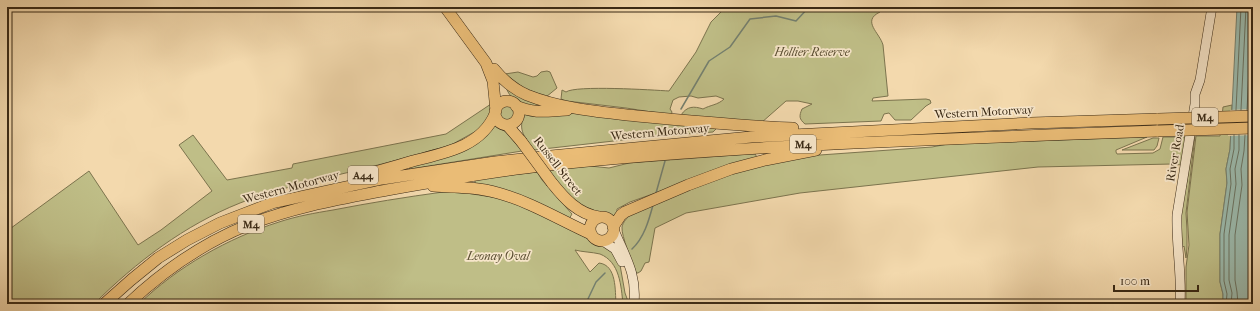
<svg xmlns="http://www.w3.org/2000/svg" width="1260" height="311" font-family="'IM FELL French Canon',serif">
<rect width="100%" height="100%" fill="#f3d9ad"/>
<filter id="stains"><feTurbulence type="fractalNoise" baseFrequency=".005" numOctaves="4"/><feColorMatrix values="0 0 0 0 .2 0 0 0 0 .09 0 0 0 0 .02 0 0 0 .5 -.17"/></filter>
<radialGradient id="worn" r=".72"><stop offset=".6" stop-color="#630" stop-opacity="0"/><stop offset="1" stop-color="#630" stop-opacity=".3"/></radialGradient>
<path fill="#bfbe87" stroke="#7c744e" d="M726,7h153l1,5c-19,9 0,21 3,33l5,51 -15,2 -1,3 54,-2 4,1 1,3 -5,3 -15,14h-16l-6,-7 -5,1 -3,7 -76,3c-6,-5 -6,-8 -3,-15l10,-5 -14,-3h-12l-25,22 -80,-8c6,-9 13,-9 22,-6 7,-4 15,-4 21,-10l-8,-3 -18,2 -7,-2 -12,1 -6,3 -3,9 2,3 -1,3 -45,-7 -59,-7 -6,-2 1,-9 4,2c9,-7 87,-2 103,-1l27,-39 15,-30z
M547,71l3,1 7,16 -11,9 -22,-9 -19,-14 13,-2 15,5 4,-1 4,-4z
M506,87l54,20c-20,-1 -47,3 -54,-20z
M491,104l-3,16 -10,10 -27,15c-39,11 -78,22 -118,31 -31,8 -63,15 -93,27 -55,22 -104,59 -146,101h-87v-73l82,-60 49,74 23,-15 51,-39 -33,-46 14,-10 34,45 65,-12 1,-4 153,-30z
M1232,105l-2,44 -4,20 1,14 -7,51v48l3,12v10h-37v-37l3,-22 -2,-33 9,-76h24l3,-29z
M500 113a7 7 0 1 1 14 0a7 7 0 1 1-14 0Z
M564,112l151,15 1,2 -3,3 -55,4 -124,14c-10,-14 -16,-19 -10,-36z
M494,125l12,7 16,19 -112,18 -2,-2z
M1194,136h1l-9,77 1,17v18l-1,10 -2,-12 -2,2 -2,-25 4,-35 2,-1z
M1147,137l-31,13v2l1,2 36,-1 7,-4 3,-12h23l-5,28 -9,-1 -134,3 -238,26 -114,20 -31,15 -6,34 -4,1 -4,8 -3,2h-2c-3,-10 -15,-37 -14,-46 1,-5 5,-9 9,-13l69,-30 39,-13 67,-15 126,-9 16,-3z
M1153,138h6l-2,8 -3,4h-32z
M749,154h6l2,3 -127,45 -13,7v4l-5,4 -36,-13 -29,-34 43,-4 19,2 20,-5z
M537,172l5,8 30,34 -3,5 -94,-35v-5z
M443,192l23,1 32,5 18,5 67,33 12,7 11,4 5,4 9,14 5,28 4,11h-6c-2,-18 -3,-42 -23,-50 -8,-2 -18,-2 -25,-4l15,22 9,-9c18,2 16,28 17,41h-477c38,-37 89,-66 140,-82 18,-6 36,-9 54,-12 36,-7 73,-13 110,-18z"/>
<path fill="#9bbaad" stroke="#748070" d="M1237,7h16v297h-30v-10l-3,-12v-48l7,-51 -1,-14 4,-20z"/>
<path fill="#f3d9ad" d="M1253,109v26l-25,1 2,-26z"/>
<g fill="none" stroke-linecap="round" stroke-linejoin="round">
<path stroke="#6a7261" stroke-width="1" d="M1236,110l5,-103
M1241,110l5,-103
M1247,110l5,-103
M1226,304l1,-10 -3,-13v-47l7,-50 -1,-15 4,-20v-14
M1231,304l1,-11 -3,-13v-45l7,-51 -1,-15 4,-19v-15
M1238,304l-1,-12 -2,-12v-45l7,-50 -1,-16 3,-18 1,-16"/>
<path stroke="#748070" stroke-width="1.5" d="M681,109l28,-48 21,-14 20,-28 26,-3 20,5 13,-14
M663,135l2,-6
M656,193l9,-32
M632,249c12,-11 17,-29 21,-44
M584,304l3,-3 9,-19 9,-9"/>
<g stroke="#392915" stroke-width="10">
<path id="secondary" d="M614,230c11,27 23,43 20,74
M603,241l12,8 7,13
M1180,304c2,-30 -4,-59 -3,-89l18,-111v-10l5,-14 12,-73"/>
</g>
<g stroke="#392915" stroke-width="12">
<path id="highway" d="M445,7l41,56 7,18 3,30
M494,69c9,11 19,20 33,26 35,14 73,17 110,21 52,5 104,10 156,12
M495 113a12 12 0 1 1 24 0a12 12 0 1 1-24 0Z
M516,106c20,8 30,5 51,4
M507,125l14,16
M354,178c20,-6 40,-11 59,-17 31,-8 68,-14 82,-47
M552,183c12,15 26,31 47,34
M433,186c22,1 44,1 65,7 33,9 62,27 93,41
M590 229a12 12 0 1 1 24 0a12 12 0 1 1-24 0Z
M613,227l8,-12 4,-3 63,-27 43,-16 34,-9 51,-10
M104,304l27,-24 27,-22 29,-18 33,-17 52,-20 110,-24 113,-17 56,-6 200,-19 280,-14 127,-4
M128,304c35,-33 75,-61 120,-79 45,-18 92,-26 139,-35 51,-9 102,-18 153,-24 136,-15 273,-22 410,-27 69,-3 139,-6 208,-8"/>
</g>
<use href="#secondary" stroke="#f7e6ca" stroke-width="9"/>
<use href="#highway" stroke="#eabc76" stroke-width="11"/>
<g stroke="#392915" stroke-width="12" stroke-linecap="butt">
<path id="highway-bridge" d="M1158,119l95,-3
M1158,131l95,-3
M521,141l31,42"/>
</g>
<use href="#highway-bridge" stroke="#eabc76" stroke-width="11"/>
</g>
<g text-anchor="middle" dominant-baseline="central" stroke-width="3.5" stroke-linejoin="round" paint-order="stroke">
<g fill="#f7e6ca" stroke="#72624b" stroke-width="1">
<rect x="1192" y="108" width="26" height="18" rx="3"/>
<rect x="790" y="135" width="26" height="18" rx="3"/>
<rect x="348" y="166" width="30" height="18" rx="3"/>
<rect x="238" y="215" width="26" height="18" rx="3"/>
</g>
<g font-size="11" font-weight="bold" fill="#392915">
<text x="1205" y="117">M4</text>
<text x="803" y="144">M4</text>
<text x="363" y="175">A44</text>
<text x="251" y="224">M4</text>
</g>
<g font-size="12" font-style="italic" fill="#5a4e32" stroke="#f7e6ca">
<text x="812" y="52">Hollier Reserve</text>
<text x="498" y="256">Leonay Oval</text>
</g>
<g font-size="12" fill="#392915" stroke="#f7e6ca">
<text transform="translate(984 112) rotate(-3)">Western Motorway</text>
<text transform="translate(660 132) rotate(-5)">Western Motorway</text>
<text transform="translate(1175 153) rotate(-80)">River Road</text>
<text transform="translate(558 166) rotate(52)">Russell Street</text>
<text transform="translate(291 187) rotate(-15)">Western Motorway</text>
</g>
</g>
<rect width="1260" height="311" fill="none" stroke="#f3d9ad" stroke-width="24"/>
<rect x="8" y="8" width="1244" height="295" fill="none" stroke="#392915" stroke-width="2"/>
<rect x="12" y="12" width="1236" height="287" fill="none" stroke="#392915"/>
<path d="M1114 285v6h84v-6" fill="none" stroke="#392915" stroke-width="2"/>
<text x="1120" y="285" font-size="12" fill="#392915" stroke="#f7e6ca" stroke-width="3" paint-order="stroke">100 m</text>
<rect width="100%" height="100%" filter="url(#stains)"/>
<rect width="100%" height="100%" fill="url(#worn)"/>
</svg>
